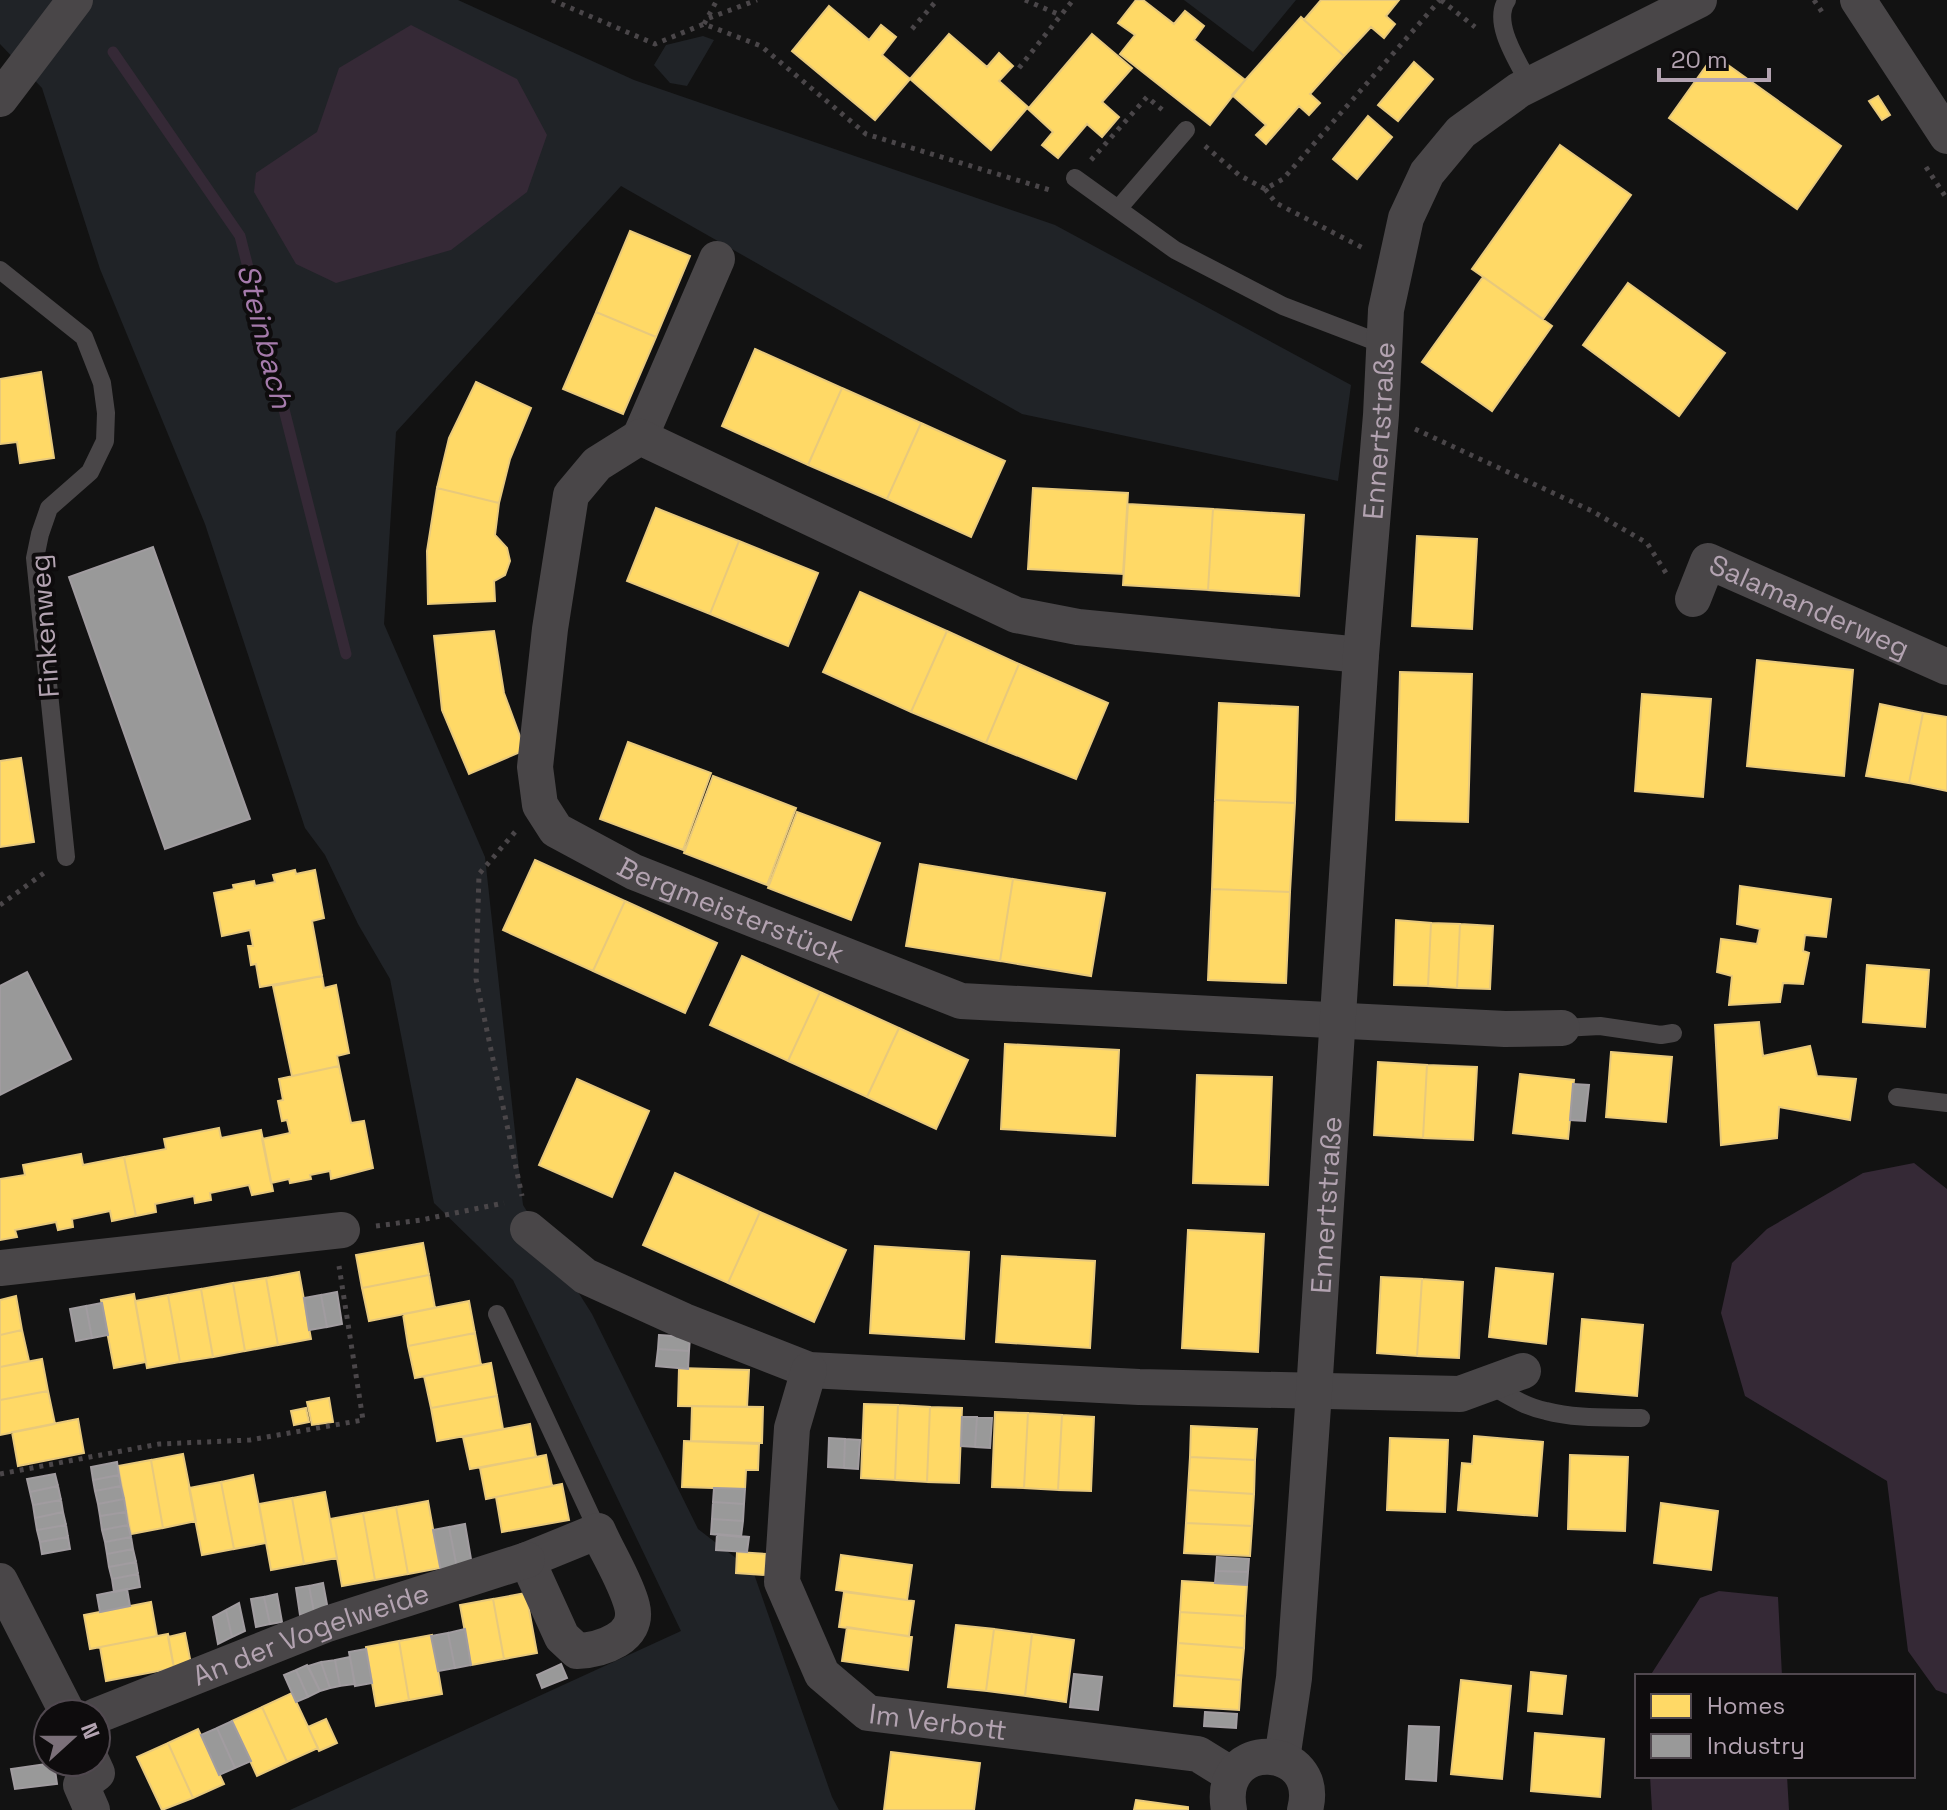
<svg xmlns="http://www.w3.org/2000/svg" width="1947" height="1810" font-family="'Space Grotesk',sans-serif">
<rect width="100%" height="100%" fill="#121212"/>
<path fill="#202327" d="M0,0h458l176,80 421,145 296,160 -13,96 -316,-67 -401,-228 -225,246 -12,192 101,233 38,348 69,109 106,215 55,42 79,226 7,13h-549l391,-179 -168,-351 -79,-77 -44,-224 -32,-55 -33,-69 -20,-27 -100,-304 -105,-255 -58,-181 -42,-44z
M1184,0h112l-43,52z
M703,36l11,4 -27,46 -17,-3 -16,-18 12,-20z"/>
<path fill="#352936" d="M411,25l106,54 30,56 -20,57 -76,58 -115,33 -40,-19 -42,-72 2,-19 61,-41 22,-64z
M1914,1163l33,26v505l-11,-4 -28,-39 -21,-170 -142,-85 -24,-83 11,-50 35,-34 96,-56z
M1719,1591l59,6 4,79h-132l50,-78z
M1650,1776h137l2,34h-137z"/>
<path fill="#ffd966" stroke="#e8c97c" stroke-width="2" d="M1136,0h7l31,24 11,-13 19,15 -10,14 51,40 -35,45 -90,-71 15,-19 -17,-12z
M1321,0h78l-13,16 9,8 -11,14 -13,-11 -27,29 -40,-36z
M829,6l40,34 12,-15 15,12 -14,18 28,24 -35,41 -83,-69z
M1301,17l43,39 -34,38 10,9 -11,12 -10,-9 -33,38 -10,-9 10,-10 -34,-30z
M949,34l38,33 12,-14 14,13 -14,15 29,26 -37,43 -81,-71z
M1092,34l40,34 -30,34 17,15 -17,20 -15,-13 -29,34 -16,-13 11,-13 -25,-23z
M1714,55l127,91 -44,63 -128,-91z
M1414,62l19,17 -35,42 -20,-16z
M1878,96l12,19 -8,5 -13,-19z
M1368,116l24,21 -35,42 -24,-20z
M1560,145l71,50 -88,124 -71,-50z
M630,231l60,25 -34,81 -60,-25z
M1483,277l69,49 -60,85 -70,-49z
M1628,283l97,70 -46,63 -96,-71z
M596,312l60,25 -33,77 -60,-25z
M755,349l87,39 -34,77 -86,-39z
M41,372l13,86 -34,5 -3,-21 -17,2v-65z
M476,382l55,26 -21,51 -11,44 -62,-15 12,-50z
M842,388l79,35 -34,76 -79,-34z
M921,423l84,38 -34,76 -84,-38z
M437,488l62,15 -4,32 12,13 3,13 -5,14 -11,6 1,20 -67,3 -1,-53z
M1033,488l95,5 -5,81 -95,-5z
M1128,504l85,5 -5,81 -85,-5z
M656,508l83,33 -29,73 -83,-33z
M1213,509l91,6 -5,81 -91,-6z
M1417,536l60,3 -5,90 -60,-3z
M739,541l79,32 -30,73 -78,-32z
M860,592l87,39 -36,81 -88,-40z
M494,631l10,62 21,57 -56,24 -27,-64 -8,-74z
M947,631l72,33 -33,79 -75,-31z
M1757,660l96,10 -9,106 -97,-10z
M1019,664l89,39 -32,76 -90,-36z
M1400,672l72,2 -4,148 -72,-2z
M1642,694l69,5 -8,98 -68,-6z
M1219,703l79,4 -3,96 -80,-3z
M1880,704l43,9 -14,70 -43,-7z
M1923,713l24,4v74l-38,-8z
M628,742l83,31 -28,77 -83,-31z
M21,758l13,84 -34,5v-86z
M713,776l83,32 -29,77 -83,-32z
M1215,800l80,3 -5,89 -78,-3z
M797,812l83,31 -29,77 -83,-32z
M535,860l90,41 -32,70 -90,-41z
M920,864l93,15 -13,82 -94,-15z
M295,870l1,4 19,-4 9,48 -12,3 10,55 -62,11 -4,-23 -5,1 -3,-19h5l-3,-16 -28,6 -8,-43 20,-4 -1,-4 21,-4 1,5 20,-4 -2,-7z
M1013,879l92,14 -14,83 -91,-15z
M1740,886l91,13 -5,38 -21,-2 -2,16 6,2 -6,31 -20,-1 -3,19 -51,3 3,-29 -15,-4 4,-33 36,5 3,-15 -23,-5z
M1212,889l78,3 -4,91 -78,-3z
M625,901l92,42 -32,70 -92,-42z
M1396,920l35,3 -3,63 -34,-1z
M1431,923l29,1 -3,64 -29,-2z
M1460,924l33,2 -3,63 -33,-1z
M742,956l78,36 -32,69 -78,-36z
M1867,965l62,5 -4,57 -62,-5z
M322,976l2,12 12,-3 13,68 -12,3 2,10 -47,10 -19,-90z
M820,992l79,36 -32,69 -79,-36z
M1759,1022l4,34 47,-10 7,30 39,3 -6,41 -71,-13 -2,31 -56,7 -6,-120z
M899,1028l69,32 -32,69 -69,-32z
M1005,1044l114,6 -4,86 -114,-7z
M1611,1052l61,5 -6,65 -60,-5z
M1378,1062l49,3 -4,73 -49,-3z
M1427,1065l50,2 -4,73 -50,-2z
M339,1066l12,57 13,-2 9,47 -42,11 -1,-8 -20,4 1,4 -21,4 -1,-4 -18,4 -9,-44 28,-6 -3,-13 -5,1 -4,-20 5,-1 -4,-21z
M1520,1074l54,6 -6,59 -55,-6z
M1197,1075l75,2 -4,108 -75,-2z
M577,1079l72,32 -37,86 -73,-32z
M219,1128l2,10 40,-8 12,61 -21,4 -3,-10 -39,8 1,7 -16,3 -1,-7 -39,8 1,8 -20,4 -12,-59 42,-8 -2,-10z
M81,1154l2,11 41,-8 12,59 -24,5 -2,-10 -38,8 1,8 -15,3 -2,-8 -41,8 2,7 -17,3v-61l25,-4 -2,-10z
M675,1173l85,39 -32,71 -85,-38z
M760,1212l86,38 -32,72 -86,-39z
M1188,1230l76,4 -6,118 -76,-4z
M423,1243l6,32 -67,13 -6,-33z
M875,1246l94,6 -5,87 -94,-6z
M1002,1256l93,5 -5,87 -94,-6z
M1496,1268l57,6 -7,70 -57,-7z
M299,1272l12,67 -33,6 -12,-67z
M429,1275l6,33 -66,13 -7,-33z
M1381,1277l41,2 -5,77 -40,-3z
M266,1278l12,67 -33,6 -12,-68z
M1422,1279l41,3 -4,76 -42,-2z
M233,1283l12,68 -32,6 -12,-68z
M201,1289l12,68 -33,5 -12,-67z
M134,1294l12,68 -32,6 -13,-68z
M168,1295l12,67 -33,6 -12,-67z
M16,1296l6,34 -22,5v-35z
M469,1301l6,32 -67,13 -5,-32z
M1582,1319l61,6 -6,71 -61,-5z
M22,1330l7,31 -29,6v-32z
M475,1333l6,32 -66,13 -7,-32z
M42,1359l6,32 -48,9v-33z
M491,1363l6,33 -66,12 -7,-32z
M679,1368l70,2 -2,37 -69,-1z
M48,1391l7,33 -55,11v-35z
M497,1396l6,33 -66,12 -6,-33z
M329,1398l4,24 -21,3 -5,-23z
M864,1404l34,1 -3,75 -34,-2z
M898,1405l32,2 -3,75 -32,-2z
M692,1406l71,1 -1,36 -71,-2z
M930,1407l32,1 -3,75 -32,-1z
M306,1408l3,14 -15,3 -3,-14z
M995,1412l33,1 -4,75 -32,-1z
M1028,1413l34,2 -4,75 -34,-2z
M1062,1415l32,2 -3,74 -33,-1z
M78,1419l6,34 -66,13 -6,-34z
M530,1424l6,33 -66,12 -7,-32z
M1191,1426l66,3 -2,31 -65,-3z
M1474,1436l69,6 -6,74 -79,-6 4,-47 10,1z
M1390,1438l58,2 -3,72 -58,-2z
M684,1441l75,3 -1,26h-12l-1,19 -63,-2z
M183,1454l13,67 -33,7 -12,-68z
M546,1455l6,31 -66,13 -6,-31z
M1570,1455l58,2 -3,74 -57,-2z
M1190,1457l65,3 -1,34 -66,-4z
M151,1460l12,68 -32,6 -13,-68z
M253,1475l13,68 -32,6 -13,-67z
M221,1482l13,67 -32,6 -13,-67z
M562,1484l7,36 -67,12 -6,-35z
M1188,1490l66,4 -2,32 -66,-3z
M325,1492l12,66 -33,6 -12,-66z
M292,1498l12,66 -33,6 -12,-66z
M428,1501l12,67 -32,6 -12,-67z
M1661,1503l57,8 -7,59 -57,-7z
M396,1507l12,67 -33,6 -12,-67z
M363,1513l12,67 -33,6 -12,-67z
M1186,1523l66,3 -2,30 -66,-3z
M737,1552l29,2 -1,21 -29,-2z
M841,1555l71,10 -5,35 -71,-10z
M1182,1581l65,4 -2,31 -65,-4z
M844,1592l70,9 -5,35 -70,-9z
M526,1593l11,60 -33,6 -11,-60z
M493,1599l11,60 -33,6 -11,-60z
M151,1602l6,34 -67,13 -6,-34z
M1180,1612l65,4 -1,32 -66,-5z
M956,1625l38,4 -8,62 -38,-4z
M847,1627l65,10 -4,33 -66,-9z
M994,1629l38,5 -7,62 -39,-5z
M185,1633l6,31 -17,4 -6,-31z
M168,1634l6,34 -68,13 -6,-34z
M1032,1634l42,6 -8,62 -41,-6z
M432,1635l10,59 -33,6 -10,-59z
M399,1641l10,59 -33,6 -10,-59z
M1178,1643l66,5 -3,32 -65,-5z
M1531,1672l35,4 -4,38 -34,-3z
M1176,1675l65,5 -2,30 -65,-4z
M1461,1680l50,6 -9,93 -51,-5z
M292,1693l26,55 -31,14 -25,-55z
M262,1707l25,55 -30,14 -25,-55z
M326,1719l11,24 -18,8 -11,-24z
M198,1729l26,55 -31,14 -25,-55z
M1535,1733l69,6 -4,58 -69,-6z
M168,1743l25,55 -31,12 -25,-53z
M891,1752l89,11 -6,47h-90z
M1136,1800l52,7v3h-54z"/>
<path fill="#999" stroke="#a19ca0" stroke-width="2" d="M153,547l97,272 -85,30 -96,-272z
M27,972l44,87 -71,36v-109z
M1573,1084l16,1 -4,36 -15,-1z
M337,1292l5,32 -15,3 -6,-32z
M321,1295l6,32 -18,3 -5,-32z
M102,1303l6,32 -16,3 -6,-32z
M86,1306l6,32 -16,3 -6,-32z
M659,1335l31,2 -1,14 -31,-2z
M658,1349l31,2 -1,18 -32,-3z
M962,1417h15l-2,30 -14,-1z
M977,1417l15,1 -2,30 -15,-1z
M829,1438l16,1 -1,29 -16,-1z
M845,1439l15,1 -2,29 -14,-1z
M117,1462l2,13 -26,5 -2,-13z
M55,1474l3,12 -28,6 -3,-13z
M119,1475l2,11 -26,5 -2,-11z
M58,1486l3,14 -28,5 -3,-13z
M121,1486l3,13 -26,5 -3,-13z
M714,1488l31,1 -1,15 -31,-2z
M124,1499l2,13 -26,4 -2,-12z
M61,1500l2,12 -28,6 -2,-13z
M713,1502l31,2 -1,17 -31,-2z
M63,1512l3,13 -29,5 -2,-12z
M126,1512l2,13 -26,5 -2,-14z
M712,1519l31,2 -2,16 -30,-3z
M465,1524l7,41 -15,3 -8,-41z
M66,1525l2,12 -28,5 -3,-12z
M128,1525l3,12 -26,5 -3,-12z
M449,1527l8,41 -16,3 -8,-41z
M717,1534l32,3 -2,15 -31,-2z
M68,1537l2,12 -28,5 -2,-12z
M131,1537l2,12 -26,5 -2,-12z
M133,1549l3,13 -27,5 -2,-13z
M1217,1557l32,2 -1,13 -32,-1z
M136,1562l2,12 -26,5 -3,-12z
M1216,1571l32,1 -1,13 -32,-2z
M138,1574l2,13 -26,5 -2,-13z
M323,1583l5,27 -14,2 -5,-26z
M309,1586l5,26 -14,3 -4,-27z
M127,1589l3,17 -30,6 -3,-17z
M277,1594l5,28 -12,2 -6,-27z
M264,1597l6,27 -14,3 -5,-28z
M239,1603l6,28 -13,6 -6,-27z
M226,1610l6,27 -14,7 -5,-27z
M465,1629l6,36 -16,3 -7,-35z
M448,1633l7,35 -17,3 -7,-35z
M366,1649l6,34 -17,3 -6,-34z
M350,1657l5,27 -15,2 -5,-26z
M335,1660l5,26 -10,2 -9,-26z
M321,1662l9,26 -10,3 -12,-25z
M561,1664l6,14 -25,10 -5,-13z
M307,1665l13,26 -12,6 -12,-27z
M296,1670l12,27 -12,5 -12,-27z
M1074,1674l28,3 -4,33 -28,-3z
M1205,1712l32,2 -1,14 -32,-2z
M232,1721l19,40 -16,7 -18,-40z
M1409,1726l30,1 -3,54 -30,-2z
M217,1728l18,40 -16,7 -18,-40z
M54,1763l3,21 -42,5 -4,-20z"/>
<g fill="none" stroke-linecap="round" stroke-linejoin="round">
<path stroke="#352936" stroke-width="11" d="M113,52l127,184 106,418"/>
<path stroke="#4a4649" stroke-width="5" stroke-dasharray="4 6" stroke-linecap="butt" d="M552,0l103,44 49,-20 57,22 105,88 187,57
M1025,0l35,15
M1441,0l34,27
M1814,0l8,12
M709,18l48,-18
M704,24l13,-24
M912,29l25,-29
M1019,68l54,-68
M1205,146l34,29 26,14 18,-10 157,-179
M1091,160l56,-63 19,16
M1926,167l21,32
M1265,189l11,14 87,45
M1415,429l177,82 55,32 19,30
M515,832l-36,42 -3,105 46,217
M0,905l44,-32
M376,1226l45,-6 83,-17
M0,1474l159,-30 91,-4 113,-20 -24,-154"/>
<path stroke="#494648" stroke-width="18" d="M1507,0c-16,23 12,63 23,85
M1075,178l100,72 108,56 102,39
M1118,209l68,-79
M0,270l84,67 18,46 4,30 -1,28 -15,31 -41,36 -9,26 -5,24 31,299
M1562,1028l38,-2 61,9 12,-2
M1897,1097l50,6
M497,1314l101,217
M1488,1384c18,10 37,23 58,27 30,8 64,6 95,7"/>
<g stroke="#494648" stroke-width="36">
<path d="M1858,0l89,136"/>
<path d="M0,99l75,-99"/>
<path d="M640,437l77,-178"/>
<path id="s1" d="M1693,599l15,-38 239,106"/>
<path id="s2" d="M1361,655l-283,-28 -62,-12 -376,-178 -43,27 -26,31 -21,134 -15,138 5,38 16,25 78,42 327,129 544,28 57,-1"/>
<path d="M528,1229l57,47 99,45 125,49 330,17 321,7 63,-23"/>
<path d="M0,1268l342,-38"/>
<path id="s3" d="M809,1370l-17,58 -10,154 40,92 46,39 330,41 34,21"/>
<path d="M598,1531c10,23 28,51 34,75 8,32 -31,44 -55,45l-15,-14 -35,-77z"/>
<path d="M0,1581l68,133"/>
<path id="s4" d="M96,1716l231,-92 200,-64"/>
<path id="s5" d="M1282,1759l12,-81 20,-286 47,-737 20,-240 5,-105 20,-92 21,-45 34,-41 58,-42 180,-90"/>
<path d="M92,1762l5,11 -16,12 11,25"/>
<path d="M1229,1810c-14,-74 94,-68 76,0"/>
</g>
</g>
<g text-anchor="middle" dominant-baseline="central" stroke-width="8" stroke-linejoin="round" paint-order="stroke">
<g font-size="28" fill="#b3a3b1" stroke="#0e0c0d">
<text stroke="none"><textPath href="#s5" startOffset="1332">Ennertstraße</textPath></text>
<text stroke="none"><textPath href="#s1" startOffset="152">Salamanderweg</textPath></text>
<text transform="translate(44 626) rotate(-94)">Finkenweg</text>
<text stroke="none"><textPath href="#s2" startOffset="1390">Bergmeisterstück</textPath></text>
<text stroke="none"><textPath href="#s5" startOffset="556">Ennertstraße</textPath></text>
<text stroke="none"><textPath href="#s4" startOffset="230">An der Vogelweide</textPath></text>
<text stroke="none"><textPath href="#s3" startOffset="446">Im Verbott</textPath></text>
</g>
<g font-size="30" font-style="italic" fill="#a67bac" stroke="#0e0c0d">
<text transform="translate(265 336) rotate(76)">Steinbach</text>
</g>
</g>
<rect x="1635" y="1674" width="280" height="104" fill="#0e0c0d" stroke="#50484f" stroke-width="2"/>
<rect x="1651" y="1694" width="40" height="24" fill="#ffd966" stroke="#50484f" stroke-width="2"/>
<text x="1707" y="1714" font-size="24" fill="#b3a3b1">Homes</text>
<rect x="1651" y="1734" width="40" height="24" fill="#999999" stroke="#50484f" stroke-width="2"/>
<text x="1707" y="1754" font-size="24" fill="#b3a3b1">Industry</text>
<g transform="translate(72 1738) rotate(69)"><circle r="38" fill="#0e0c0d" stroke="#50484f" stroke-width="2"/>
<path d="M0-6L14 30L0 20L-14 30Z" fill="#7b7079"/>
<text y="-12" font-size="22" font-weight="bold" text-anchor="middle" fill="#b3a3b1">N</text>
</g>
<path d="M1659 68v12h110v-12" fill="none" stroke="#b3a3b1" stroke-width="4"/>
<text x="1671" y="68" font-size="24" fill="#b3a3b1" stroke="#0e0c0d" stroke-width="6" paint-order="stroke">20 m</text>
</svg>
